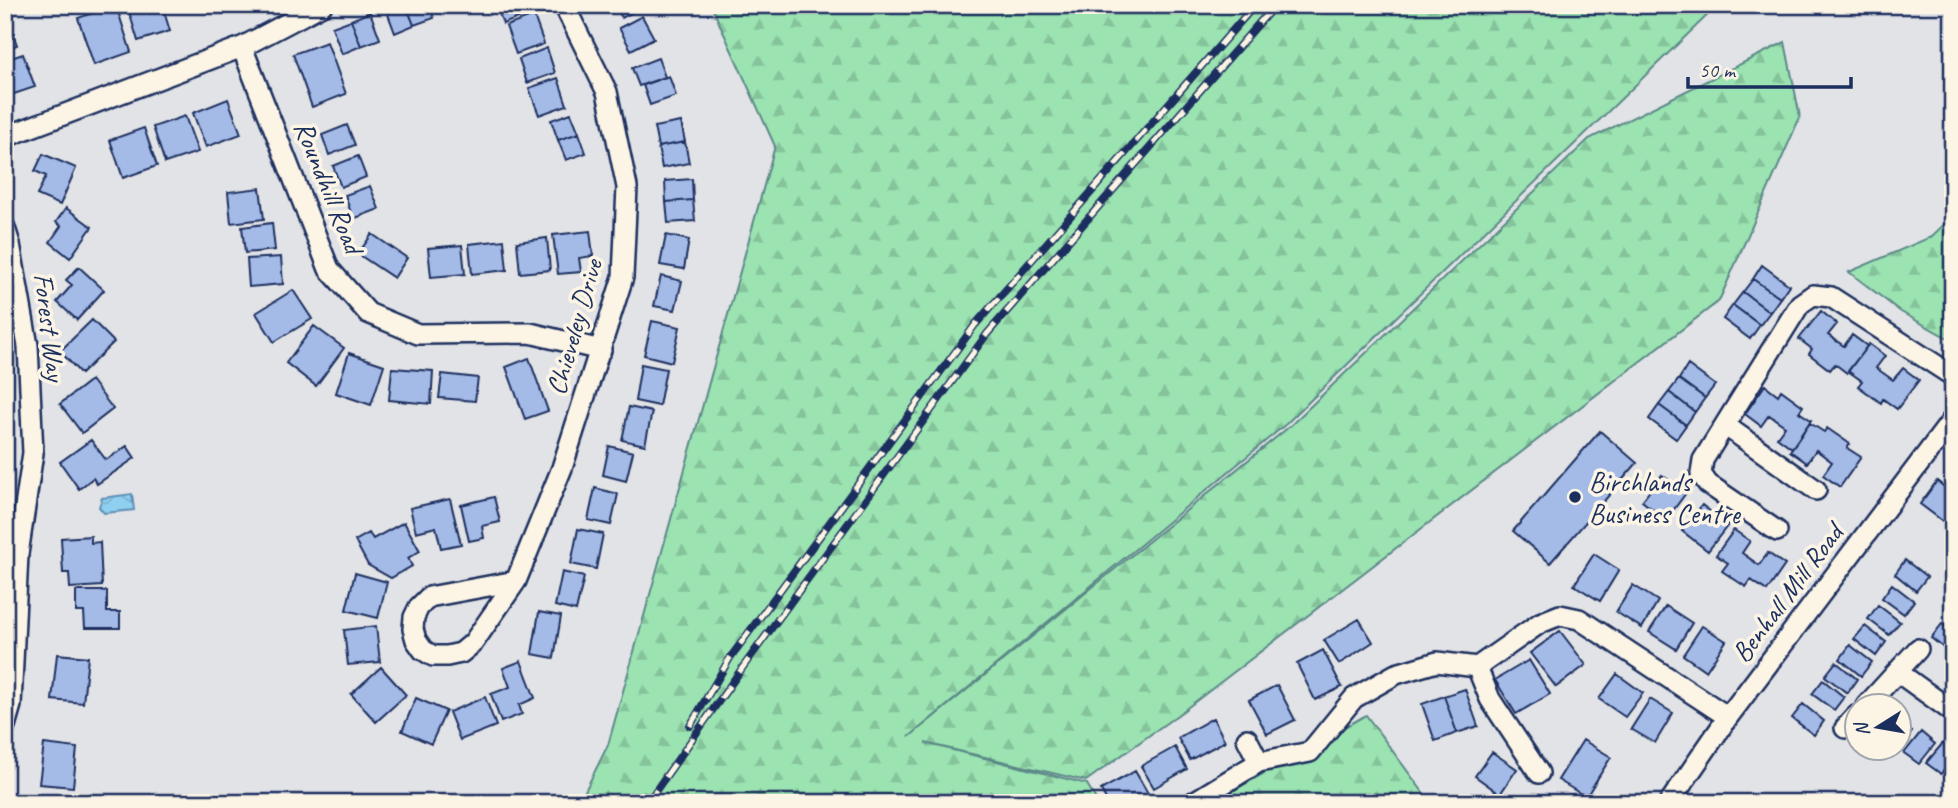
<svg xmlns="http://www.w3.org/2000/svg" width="1958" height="808" font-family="Caveat,sans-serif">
<defs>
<pattern id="forest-firs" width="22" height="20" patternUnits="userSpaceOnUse" patternTransform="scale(1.75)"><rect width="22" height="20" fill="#9be3b1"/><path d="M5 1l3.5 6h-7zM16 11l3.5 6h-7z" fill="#85c39b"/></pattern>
<pattern id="water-waves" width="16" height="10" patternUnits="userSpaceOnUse" patternTransform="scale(1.75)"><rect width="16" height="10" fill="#8fd0f1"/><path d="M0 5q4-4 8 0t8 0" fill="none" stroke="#7bb3d1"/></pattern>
</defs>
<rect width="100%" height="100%" fill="#e2e3e6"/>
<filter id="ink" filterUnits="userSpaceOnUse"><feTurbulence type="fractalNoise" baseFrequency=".0143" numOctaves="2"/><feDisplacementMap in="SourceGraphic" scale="14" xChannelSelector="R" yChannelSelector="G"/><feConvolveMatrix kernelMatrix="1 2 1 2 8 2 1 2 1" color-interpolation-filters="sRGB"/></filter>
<g filter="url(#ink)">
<path fill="url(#forest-firs)" stroke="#5b8988" stroke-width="2" d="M711,5h1007l-432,419 -377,313 381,-311 299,-287 196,-97 15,75 -81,184 -536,410 -97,70 -161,-38 162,41 11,19h-519l29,-58 167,-599z
M1953,216v125l-52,-29 -52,-40 82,-35z
M1366,715l65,88h-219z"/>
<path fill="url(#water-waves)" stroke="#6190b6" stroke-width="2" d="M132,494l2,16 -30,3 -5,-6 3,-9z"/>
<path fill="#a4bae7" stroke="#1b2f5e" stroke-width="2" d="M116,5l15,47 -37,13 -16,-47z
M127,5h35l8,26 -32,10z
M388,5h18l8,20 -19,8 -10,-27z
M406,5h23l5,13 -20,7z
M496,5h30l3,9 -26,10z
M615,5h29v1l-22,12z
M5,12l12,33 -12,4z
M370,12l10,27 -19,7 -10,-26z
M534,16l10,28 -28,10 -10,-28z
M642,16l12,22 -23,12 -12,-22z
M351,20l10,26 -19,8 -10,-27z
M327,42l19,52 -34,13 -19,-53z
M547,48l8,25 -28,10 -8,-24z
M23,54l12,33 -24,8 -2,-8 -4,1v-28z
M658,58l7,19 -26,9 -7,-18z
M669,76l7,20 -26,9 -7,-20z
M558,78l9,27 -28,10 -10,-27z
M228,99l13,35 -35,13 -13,-34z
M571,113l8,20 -21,7 -7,-20z
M185,116l13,36 -33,11 -12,-36z
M681,122l4,20 -27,5 -4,-20z
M347,125l8,20 -26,10 -7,-20z
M144,128l13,38 -34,12 -13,-38z
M579,133l7,20 -20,7 -8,-20z
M685,142l4,21 -27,5 -4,-21z
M43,154l33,14 -16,37 -23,-10 9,-19 -11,-5z
M358,156l8,21 -25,10 -8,-21z
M692,179l1,21 -27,2 -1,-21z
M370,186l9,23 -26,10 -8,-24z
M260,188l4,31 -33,4 -3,-31z
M693,200l2,21 -27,2 -2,-21z
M66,208l26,19 -22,31 -20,-16 11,-16 -5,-4z
M272,223l3,27 -30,3 -3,-26z
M590,231l3,25 -14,2 2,14 -23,2 -5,-39z
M372,234l35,24 -13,20 -36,-24z
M666,235l23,5 -5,29 -24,-4z
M547,238l3,32 -30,3 -3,-31z
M504,240l3,30 -35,4 -3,-30z
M462,245l3,29 -34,3 -3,-29z
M281,257l2,27 -34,3 -2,-28z
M1762,265l27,20 -9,13 -27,-19z
M79,267l25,23 -27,30 -20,-18 15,-17 -6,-5z
M661,276l21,5 -7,29 -21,-4z
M1753,279l27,19 -10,14 -27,-20z
M293,290l19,29 -38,23 -18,-29z
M1743,292l27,20 -10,13 -27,-20z
M1733,305l27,20 -10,14 -27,-20z
M1821,311l16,13 -9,11 16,11 8,-11 15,11 -20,27 -12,-9 -5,6 -21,-16 3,-5 -13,-10z
M92,320l22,22 -33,32 -21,-23z
M652,321l28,6 -8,35 -28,-7z
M314,326l30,22 -28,38 -30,-23z
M1869,344l16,12 -9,12 17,12 10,-12 16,12 -22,29 -14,-10 -2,4 -23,-17 4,-5 -14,-10z
M349,353l35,12 -13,40 -35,-12z
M529,358l19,53 -23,8 -19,-52z
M641,364l25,5 -7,37 -24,-5z
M1688,365l27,20 -10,13 -26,-19z
M392,368l41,3 -2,33 -42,-4z
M442,374l36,4 -3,23 -36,-3z
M1679,379l26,19 -10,14 -26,-20z
M91,380l22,29 -31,24 -22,-29z
M1765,385l13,10 3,-5 22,16 -4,6 12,8 -19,28 -15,-11 8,-11 -16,-11 -8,11 -16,-12z
M1669,392l26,20 -9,13 -27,-20z
M1659,405l27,20 -10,14 -27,-20z
M629,407l23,5 -7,33 -23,-5z
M1810,423l14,9 3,-4 23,16 -3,4 14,9 -21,30 -17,-12 9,-13 -16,-12 -9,13 -17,-12z
M1600,431l37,32 -87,100 -37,-32z
M91,440l15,20 21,-14 8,12 -38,26 -4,-6 -14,11 -19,-27z
M609,446l24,6 -7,29 -23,-6z
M1662,475l24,18 -20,27 -24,-19z
M1937,481l16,13v35l-33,-25z
M595,488l23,6 -7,31 -23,-5z
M494,497l6,25 -18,4 2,12 -15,3 -8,-36z
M450,499l11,45 -20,4 -5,-21 -20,5 -6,-24z
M1702,505l26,20 -20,26 -26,-20z
M404,522l16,29 -12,7 4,8 -21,12 -23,-13 -13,-24 14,-8 4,6z
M578,529l25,5 -7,35 -25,-5z
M1734,530l16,11 -8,12 17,12 9,-12 17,12 -18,26 -16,-11 -5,7 -24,-16 6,-8 -12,-8z
M91,536v7l9,-1 2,44 -32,2 -1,-15h-6l-2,-35z
M1594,554l25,16 -19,31 -26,-16z
M1905,560l22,17 -11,14 -21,-17z
M562,572l22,5 -8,34 -21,-5z
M355,573l32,9 -9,36 -32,-8z
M1892,584l22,17 -10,13 -22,-16z
M1633,585l25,16 -16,27 -26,-16z
M76,591h31v21h13v16h-35l-1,-16h-8z
M1878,605l22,17 -11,13 -21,-16z
M1666,606l26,17 -16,26 -27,-17z
M539,612l22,4 -7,42 -22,-4z
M1359,619l14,23 -34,22 -15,-24z
M1942,624l11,8v23l-22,-17z
M376,626l4,36 -32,3 -4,-35z
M1702,626l24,15 -20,30 -23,-16z
M1865,626l21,16 -10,14 -22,-17z
M1560,631l26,34 -30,22 -26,-34z
M1850,645l22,17 -11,14 -21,-17z
M1323,650l19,37 -27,13 -18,-36z
M57,654l31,3 -5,46 -31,-3z
M1529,660l21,34 -34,20 -21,-34z
M521,661l14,37 -16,7 3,9 -21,8 -10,-28 19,-7 -7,-19z
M1836,662l21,17 -10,14 -22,-17z
M381,667l25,28 -30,27 -25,-28z
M1617,674l26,19 -18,24 -26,-18z
M1823,680l21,17 -10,13 -22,-16z
M1277,685l18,35 -28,14 -18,-34z
M1465,689l13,37 -21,7 -13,-37z
M1444,696l13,37 -22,8 -13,-37z
M485,697l11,29 -36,14 -11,-28z
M416,698l30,13 -15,33 -29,-13z
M1650,699l23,14 -18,30 -24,-14z
M1803,704l21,17 -10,14 -22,-17z
M1213,718l12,23 -35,19 -12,-22z
M1898,721l14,11 -16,20 -5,-4h7z
M1921,732l14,12 -16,20 -15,-11z
M1583,740l28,17 -25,40 -28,-17z
M1943,743l10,8v9l-12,14 -15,-11z
M44,744l33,4 -4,39 -34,-3z
M1175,747l12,22 -33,19 -13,-22z
M1492,752l25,17 -17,25 -25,-18z
M1135,771l14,24 -15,8h-26l-7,-13z"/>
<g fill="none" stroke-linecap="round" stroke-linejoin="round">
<g stroke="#1b2f5e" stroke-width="24">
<path id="street" d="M242,47l87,222 39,44 50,21 112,-1 71,17
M5,137l237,-90 80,-42
M5,228l5,16 18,102 5,107 -15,101 -7,151 -6,21
M1726,426l90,64
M1777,531l-69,-47 -7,-10 2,-14 97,-156 13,-9 18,2 122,79
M516,581l-87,16 -10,10 -5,10 -1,12 3,11 7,10 10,6h14l14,-3 12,-10 43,-62 46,-113 61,-191 4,-90 -20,-95 -43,-87
M1477,667l13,32 49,74
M1899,673l54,39
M1866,706l52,-57
M1845,728l11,-12
M1247,739l12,23
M1192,803l67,-41 51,-10 44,-54 42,-24 41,-12 40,5 63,-44 20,-8 19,4 149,98
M1669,803l59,-86 225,-298"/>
</g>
<use href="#street" stroke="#fcf5e5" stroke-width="19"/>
<g stroke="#1b2f5e" stroke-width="8">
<path id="rail" d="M690,726l40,-68 245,-333 280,-320
M647,803l96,-136 244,-333 288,-329"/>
</g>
<use href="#rail" stroke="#fcf5e5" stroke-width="5" stroke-dasharray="16" stroke-linecap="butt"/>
</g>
</g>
<circle fill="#1b2f5e" stroke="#fcf5e5" stroke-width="2.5" cx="1575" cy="497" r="7"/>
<g text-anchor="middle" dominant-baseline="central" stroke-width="7" stroke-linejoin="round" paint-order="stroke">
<g font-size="28" fill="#1b2f5e" stroke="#fcf5e5">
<text transform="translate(329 187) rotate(68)">Roundhill Road</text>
<text transform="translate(50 327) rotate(83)">Forest Way</text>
<text transform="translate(574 327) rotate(-74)">Chieveley Drive</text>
<text transform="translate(1787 593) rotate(-53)">Benhall Mill Road</text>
</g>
<g font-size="28" fill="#1b2f5e" stroke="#fcf5e5" text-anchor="start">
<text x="1589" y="481">Birchlands<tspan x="1589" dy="32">Business Centre</tspan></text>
</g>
</g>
<rect width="1958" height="808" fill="none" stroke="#fcf5e5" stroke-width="28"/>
<rect x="14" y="14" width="1930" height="780" fill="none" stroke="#1b2f5e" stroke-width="2.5" filter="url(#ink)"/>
<g transform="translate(1878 727) rotate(259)"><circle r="33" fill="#fcf5e5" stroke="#a2a6af" stroke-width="2"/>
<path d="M0-5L12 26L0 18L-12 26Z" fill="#1b2f5e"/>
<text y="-10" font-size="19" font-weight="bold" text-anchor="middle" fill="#1b2f5e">N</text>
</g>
<path d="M1688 77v10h163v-10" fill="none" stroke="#1b2f5e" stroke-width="3.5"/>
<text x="1699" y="77" font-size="21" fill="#1b2f5e" stroke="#fcf5e5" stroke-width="5" paint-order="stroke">50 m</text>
</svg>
